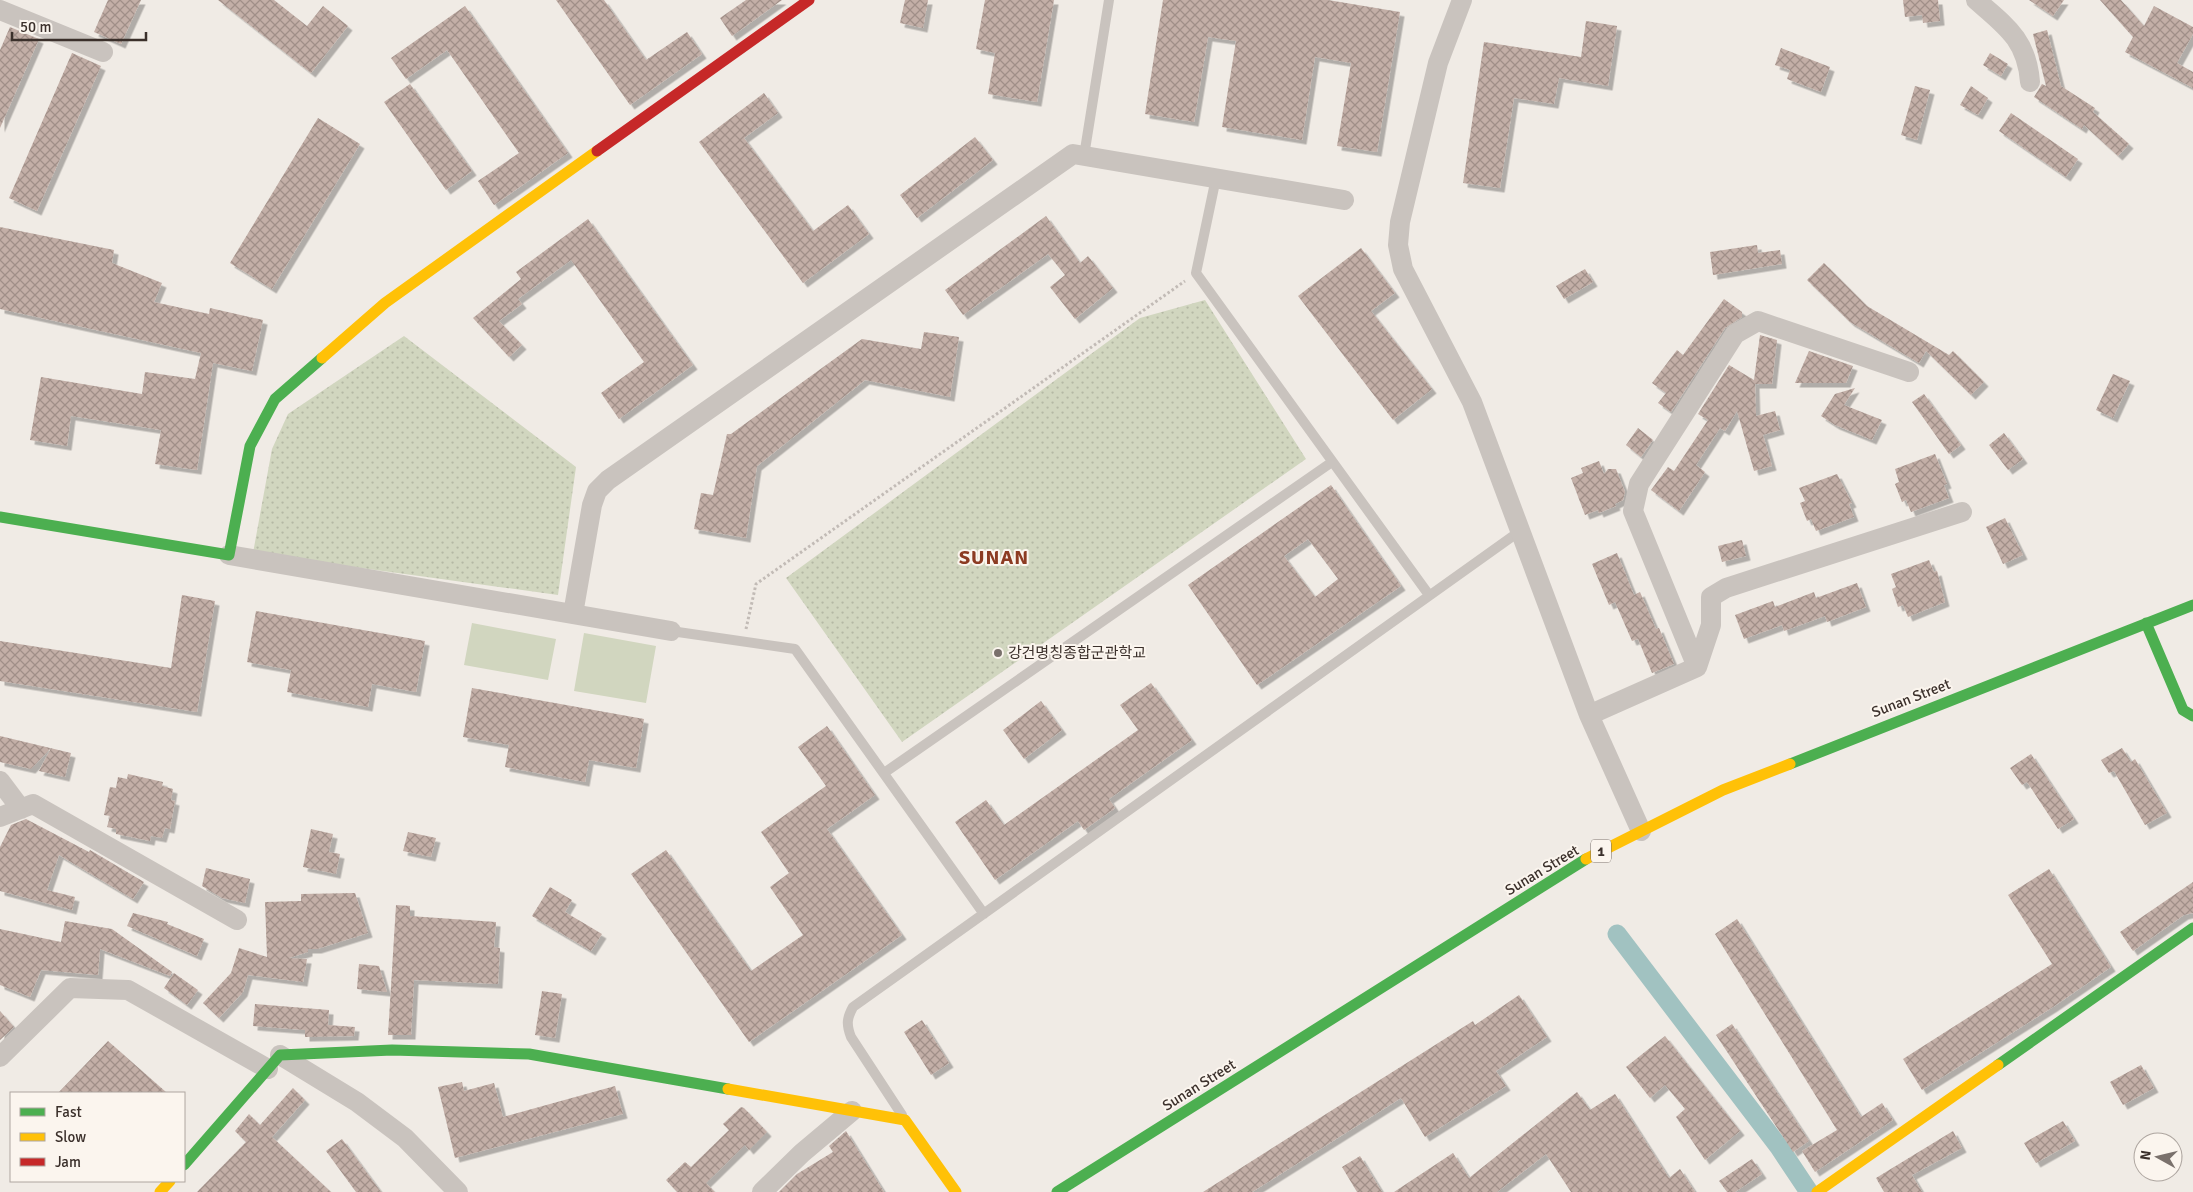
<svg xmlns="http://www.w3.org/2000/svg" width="2193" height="1192" font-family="Signika,'Noto Sans KR',sans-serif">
<defs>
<pattern id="park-dots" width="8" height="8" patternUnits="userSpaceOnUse" patternTransform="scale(1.25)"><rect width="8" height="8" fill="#d1d6bf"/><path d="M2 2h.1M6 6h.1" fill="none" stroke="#b4b8a4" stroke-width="1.8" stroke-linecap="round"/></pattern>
<pattern id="building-cross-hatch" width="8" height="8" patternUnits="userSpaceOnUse" patternTransform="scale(1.25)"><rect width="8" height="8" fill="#c3afa7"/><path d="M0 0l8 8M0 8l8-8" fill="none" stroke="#a08f88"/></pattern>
<filter id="shadow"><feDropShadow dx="4.5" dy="4.5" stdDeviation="0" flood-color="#0004"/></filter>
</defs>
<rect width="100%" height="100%" fill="#f0ebe5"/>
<path fill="#d1d6bf" d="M472,623l84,16 -8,41 -84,-15z
M584,633l72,13 -10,57 -72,-12z"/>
<path fill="url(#park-dots)" d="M1205,300l101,159 -404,283 -116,-164 354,-260z
M404,336l172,131 -18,128 -305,-42 19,-104 16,-35z"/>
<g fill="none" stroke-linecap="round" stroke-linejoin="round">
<path stroke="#a1c2c1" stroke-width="19" d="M1617,934l162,213 30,45"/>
</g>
<path fill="url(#building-cross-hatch)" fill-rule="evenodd" filter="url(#shadow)" d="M108,0h33l-20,44 -27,-12z
M218,0h56l33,26 16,-20 25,20 -37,47z
M556,0h48l42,60 41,-28 15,22 -72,51z
M746,0h36l-50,36 -12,-18z
M905,0h23l-5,28 -23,-5z
M985,0h69l-17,102 -49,-8 7,-41 -19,-4z
M1163,0h165l72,12 -23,140 -40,-6 14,-83 -36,-6 -13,83 -80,-13 14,-86 -28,-4 -14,85 -49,-8z
M1903,0h35l2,21 -17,2 -1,-8 -17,2z
M2029,0h35l-11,16z
M2100,0h21l23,26 10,-20 39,21v7l-16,29 16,9v16l-68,-36 8,-15z
M465,6l103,147 -74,52 -16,-24 41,-28 -72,-103 -41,29 -15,-21z
M1586,21l31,5 -9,60 -49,-8 -5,26 -40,-6 -14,90 -37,-5 21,-141 97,15z
M10,27l29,12 -39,89v-78z
M2047,30l14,56 34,22 -2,4 36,32 -11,12 -34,-31 -2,4 -48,-32 8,-13 4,2 -13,-52z
M1781,48l49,19 -9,25 -34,-13 3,-9 -15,-5z
M72,53l29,13 -64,145 -28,-13z
M1990,53l18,11 -7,12 -18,-11z
M410,84l62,87 -26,19 -62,-88z
M1915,86l15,4 -13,50 -16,-5z
M1971,86l17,12 -10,17 -18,-10z
M764,93l14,20 -34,25 69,93 35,-26 21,29 -66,49 -104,-141z
M2011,113l67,46 -12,18 -67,-46z
M318,118l42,26 -88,145 -42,-26z
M975,137l18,23 -76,58 -17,-23z
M1046,216l34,47 8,-7 25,32 -38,31 -25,-32 15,-12 -17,-21 -85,61 -18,-25z
M588,219l105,146 -74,54 -18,-26 43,-31 -73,-102 -53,39 4,5 -23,17 23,24 -13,12 -36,-39 48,-39 -5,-7z
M0,227l114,23 -2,13 50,20 -8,19 55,12 1,-6 53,12 -11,51 -39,-8 -16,107 -42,-6 6,-34 -90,-14 -4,30 -37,-6 11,-63 101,17 3,-22 50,7 6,-26 -201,-44z
M1757,245l1,8 22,-3 2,14 -69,11 -3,-23z
M1361,248l34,45 -24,18 61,78 -39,31 -95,-124z
M1824,263l43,43 82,49 4,-4 31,31 -13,13 -45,-44 -7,12 -69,-41 -43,-42z
M1585,269l8,13 -29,17 -8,-13z
M1724,299l18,13v5l-17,11 -54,84 -13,-9 8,-10 -14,-10 25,-33 6,5z
M924,332l35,5 -9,60 -85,-17 -108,86 -11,72 -52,-9 7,-36 12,2 14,-61h4l131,-95 59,10z
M1760,335l17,5 -5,44h-17l1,32 19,-5 5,19 -17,5 9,31 -18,5 -17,-60 -12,20 -5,-3 -24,37 9,7 -26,39 -28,-21 17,-23 6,4 34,-51 -10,-6 31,-49 25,15z
M1809,351l44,15 -7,17h-51z
M2113,374l17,7 -17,37 -17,-8z
M1855,388l-11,17 38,15 -10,20 -37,-15 -14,-9 14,-22z
M1924,394l37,51 -12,9 -37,-52z
M1638,428l15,12 -12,17 -15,-12z
M2004,433l19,26 -15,11 -19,-25z
M1935,454l12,30 -3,1 5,13 -38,14 -5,-12 -4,2 -7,-18 4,-2 -4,-13z
M1599,461l5,13 4,-5h8l9,23 -2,8 -8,4 1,2 -17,7 -1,-3 -13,5 -14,-37 12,-5 -2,-5z
M1837,474l15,29 -3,1 5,13 -38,14 -5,-12 -4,2 -7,-18 5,-2 -6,-13z
M1331,485l70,101 -144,99 -69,-100zM1308,539l30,40 -23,18 -31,-41z
M2005,518l18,37 -20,9 -17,-37z
M1742,540l4,16 -24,6 -4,-16z
M1617,553l17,42 6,-3 16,37 3,-1 15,36 -22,9 -14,-34 -6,2 -17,-39 -6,3 -17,-41z
M1929,560l5,12 3,-1 8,31 -37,15 -5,-12 -5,2 -6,-18 4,-2 -5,-13z
M1857,583l9,24 -39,15 -2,-6 -41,15 -2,-6 -38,14 -9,-24 38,-14 2,6 39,-15 2,6z
M182,595l33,6 -18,111 -197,-31v-40l171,27z
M256,611l169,30 -9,51 -44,-8 -4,23 -81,-15 4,-22 -44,-8z
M1151,683l41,57 -83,59 6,9 -31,22 -6,-9 -83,59 -40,-58 31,-22 18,25 134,-95 -18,-25z
M472,688l172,31 -8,49 -47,-8 -4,22 -80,-15 4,-22 -46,-8z
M1041,701l21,29 -38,29 -21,-29z
M827,726l48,69 -48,34 75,106 -153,107 -118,-168 35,-24 85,121 52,-36 -33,-48 19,-14 -28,-41 65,-46 -28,-39z
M0,736l71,17 -6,24 -26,-6 12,-23 -20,21 -31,-7z
M2122,748l9,14 4,-3 32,54 -22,12 -31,-54 -5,2 -8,-13z
M2031,754l43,65 -16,10 -31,-47 -5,3 -12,-17z
M128,774l35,8 -1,4 11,3 -2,11 4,1 -5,28 -5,-1 -3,10 -11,-2 -1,5 -34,-7v-5l-9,-2 3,-11 -6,-1 6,-28 6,1 2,-11 9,2z
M26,819l63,33 1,-2 54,32 -11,17 -74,-44 -12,35 28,7 -3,13 -72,-19v-44l11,-22z
M311,829l22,5 -4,18 11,2 -4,20 -33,-7z
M408,832l28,6 -5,19 -28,-6z
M206,868l44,11 -5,24 -23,-5 -20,-12z
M2049,869l62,98 -58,40 -131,83 -19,-31 149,-95 -44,-69z
M2193,882v31l-9,2 -51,36 -13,-19z
M550,887l22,13 -7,12 37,22 -11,17 -59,-35z
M355,893l13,40 -51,16h-9v3l-19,6 18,1 -4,23 -55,-7 -5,17 -24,26 -16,-15 28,-30 8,-25 28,9 -2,-55 36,-1v-7z
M396,905l14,1v10l86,6 -2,25 6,1 -2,36 -84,-4 -3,55h-23z
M133,913l35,9 -1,2 37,15 -7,17 -70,-30z
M1737,919l124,198 21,-14 11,17 -78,52 -13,-21 35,-21 -122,-196z
M65,921l47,8 60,43 -2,4 -70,-27 -2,26 -57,-5 -11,27 -30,-12v-56l61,13z
M359,964l20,2 8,26 -30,-3z
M174,973l24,17 -11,15 -23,-17z
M542,991l20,3 -7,44 -20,-3z
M1519,995l28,42 -51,34 10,15 -81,51 -24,-39 -149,94h-49l270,-171 2,4z
M255,1004l74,6 -1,15 27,2 -1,9 -49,1v-7l-52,-4z
M0,1011l14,16 -14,13z
M922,1020l27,43 -18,12 -27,-43z
M1732,1024l77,117 -16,11 -77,-117z
M1665,1036l75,95 -35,29 -29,-43 9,-8 -20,-24 -15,13 -24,-31z
M108,1041l59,52h-109z
M2141,1065l13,23 -31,17 -13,-23z
M462,1082l2,9 30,-8 9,34 112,-31 8,28 -168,44 -17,-71z
M293,1088l12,12 -33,37 59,55h-134l49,-50 -11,-11 14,-17 11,11z
M1577,1092l13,18 25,-16 54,84 11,-9 15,23h-124l-25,-38 -49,38h-103l59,-39 16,25z
M741,1107l3,1 23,24 -18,18 -4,-5 -39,38 9,9h-38l-11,-12 19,-18 6,5 38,-37 -6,-6z
M2063,1121l12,20 -39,22 -12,-20z
M846,1131l38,61h-105l18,-18 36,-22 -4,-6z
M1953,1131l9,17 -50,27 10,17h-38l-8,-14z
M342,1139l39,53h-25l-30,-41z
M1360,1156l22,36h-25l-15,-25z
M1752,1159l10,15 -27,18h-8l-8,-11z"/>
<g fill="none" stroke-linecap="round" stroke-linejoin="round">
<path stroke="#c2bbb6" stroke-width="3" stroke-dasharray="2.5 2.5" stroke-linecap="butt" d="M746,629l10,-45 429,-303"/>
<path stroke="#c9c3be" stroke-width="10" d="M1084,156l25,-156
M1216,178l-20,95 233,322
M671,631l124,18 189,265
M884,773l448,-311
M902,1115l-51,-78c-5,-13 -4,-19 2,-30l667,-476"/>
<path stroke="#c9c3be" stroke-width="20" d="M1462,0l-24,63 -38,159 -2,23 5,24 69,133 117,313
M1976,0c30,26 51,40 54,82
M0,10l103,42
M229,555l442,76
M573,614l19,-109 5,-14 11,-11 465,-326 271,46
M1697,667l14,-42v-28l15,-9 236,-76
M0,781l21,28
M0,817l33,-13 204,116
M1641,831l-52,-116 108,-48 -64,-156 6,-27 96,-150 23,-13 151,51
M280,1055l77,47 48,36 53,54
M0,1057l70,-69 58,2 140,79
M762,1192l40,-39 50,-42"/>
<path stroke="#4caf50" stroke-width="11" d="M0,517l229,38 21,-109 25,-47 47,-41
M2146,623l37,87 10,6
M1790,764l403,-159
M1998,1065l195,-137
M184,1165l96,-110 112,-5 137,4 199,35
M1057,1192l529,-333"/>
<path stroke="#ffc107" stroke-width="11" d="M322,358l63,-55 212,-152
M1586,859l137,-69 67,-26
M728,1089l177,31 51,72
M160,1192l10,-11
M1817,1192l181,-127"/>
<path stroke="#c62828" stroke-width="11" d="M597,151l212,-151"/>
</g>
<circle fill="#7a716c" stroke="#fbf5ee" stroke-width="2" cx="998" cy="653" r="5"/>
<g text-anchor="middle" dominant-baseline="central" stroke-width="4" stroke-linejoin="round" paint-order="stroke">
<rect fill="#fbf5ee" stroke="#756b66" stroke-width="1" x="1591" y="839.5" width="20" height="23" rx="4"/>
<g font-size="14" font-weight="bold" fill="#3b302b">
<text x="1601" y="851">1</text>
</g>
<g font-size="15" fill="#3b302b" stroke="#fbf5ee" text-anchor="start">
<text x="1008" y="653">강건명칭종합군관학교</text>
</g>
<g font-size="15" fill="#3b302b" stroke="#fbf5ee">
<text transform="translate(1911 698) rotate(-21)">Sunan Street</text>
<text transform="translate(1542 870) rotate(-31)">Sunan Street</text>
<text transform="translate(1199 1085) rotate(-32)">Sunan Street</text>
</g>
<g font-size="20" font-weight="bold" letter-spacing="1" fill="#8c3b22" stroke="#fbf5ee">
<text x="994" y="557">SUNAN</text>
</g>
</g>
<rect x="10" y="1092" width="175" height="90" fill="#fbf5ee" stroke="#aea6a0"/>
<rect x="20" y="1108" width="25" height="8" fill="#4caf50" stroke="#aea6a0"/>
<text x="55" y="1117" font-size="15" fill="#3b302b">Fast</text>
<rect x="20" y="1133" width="25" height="8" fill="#ffc107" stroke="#aea6a0"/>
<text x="55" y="1142" font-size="15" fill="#3b302b">Slow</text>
<rect x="20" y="1158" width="25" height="8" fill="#c62828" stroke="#aea6a0"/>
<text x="55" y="1167" font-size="15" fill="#3b302b">Jam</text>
<g transform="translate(2158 1157) rotate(278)"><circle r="24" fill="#fbf5ee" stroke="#aea6a0"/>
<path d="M0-4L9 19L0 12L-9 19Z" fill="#7a716c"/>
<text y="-8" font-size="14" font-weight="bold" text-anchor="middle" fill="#3b302b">N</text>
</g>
<path d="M12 32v8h134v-8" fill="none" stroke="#3b302b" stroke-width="2.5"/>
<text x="20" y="32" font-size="15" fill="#3b302b" stroke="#fbf5ee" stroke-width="4" paint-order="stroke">50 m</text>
</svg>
